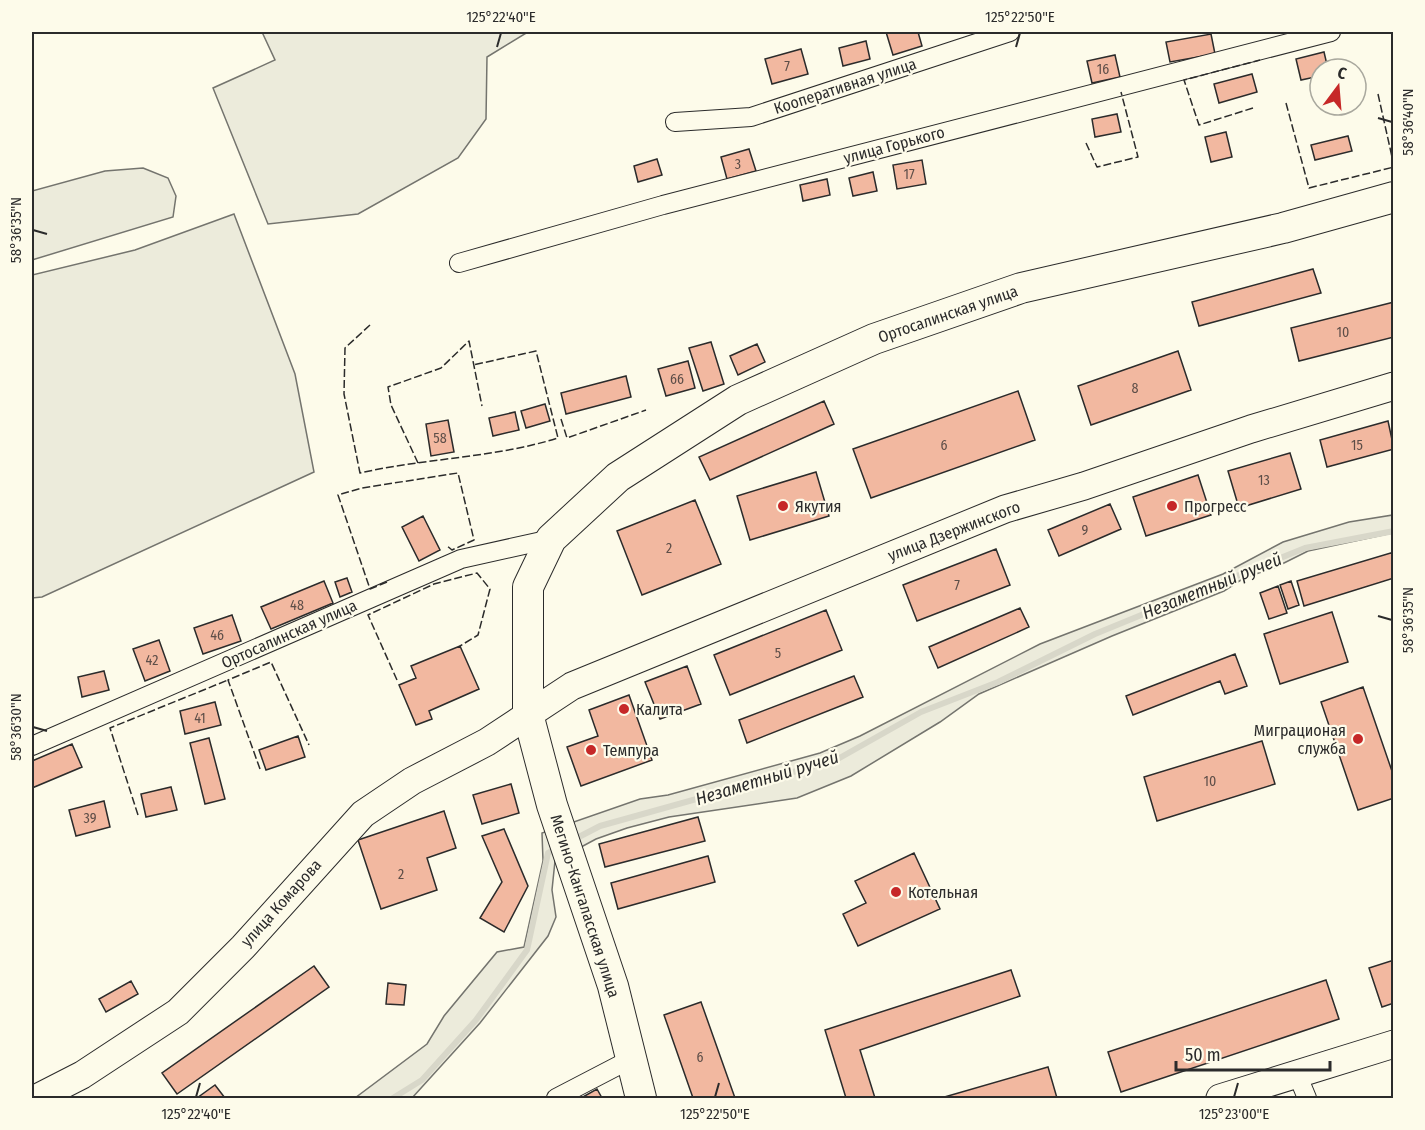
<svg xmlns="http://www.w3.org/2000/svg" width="1425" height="1130" font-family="'Fira Sans Condensed',sans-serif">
<rect width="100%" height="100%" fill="#fdfbea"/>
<path fill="#ecebdb" stroke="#74746e" stroke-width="1.5" d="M262,32h266l-41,25 -1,62 -28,39 -100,56 -90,10 -55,-136 62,-28z
M143,168l25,10 8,18 -3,21 -141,43v-69l73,-20z
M234,214l61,160 19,98 -272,125 -10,1v-323l103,-25z
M1393,515v18l-85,18 -32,16 -32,11 -20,13 -112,45 -133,58 -39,28 -89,54 -54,22 -128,19 -42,11 -31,11 -41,22 -3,29 4,27 -8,19 -68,87 -68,75h-57l72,-54 17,-28 53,-64 27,-5 19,-86 -1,-28 98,-34 28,-4 152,-42 40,-17 180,-92 183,-70 60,-32 66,-20z"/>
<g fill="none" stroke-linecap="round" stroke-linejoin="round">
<path stroke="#d8d7c9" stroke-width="6" d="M573,840l27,-14 236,-66 85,-48 77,-30 97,-48 210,-86 89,-17
M393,1098l29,-18 54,-60 51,-70 21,-97 10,-5"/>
</g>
<path fill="#f2b8a0" stroke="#2b2b2b" stroke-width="1.5" d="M886,32h32l4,14 -29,9z
M1211,34l4,20 -45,8 -4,-20z
M866,41l4,18 -27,7 -4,-18z
M801,49l7,25 -36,10 -7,-25z
M1324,52l4,17h-8v7l-19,4 -5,-21z
M1115,55l5,22 -28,6 -5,-22z
M1252,74l5,18 -38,11 -5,-19z
M1117,114l4,18 -26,5 -3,-18z
M1226,132l6,25 -21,5 -6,-25z
M1348,136l4,15 -37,9 -4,-15z
M749,149l7,22 -29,8 -6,-22z
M657,159l5,16 -24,7 -4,-16z
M922,160l4,24 -29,5 -4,-24z
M873,172l4,19 -24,5 -4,-18z
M827,179l3,16 -27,6 -3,-16z
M1313,269l8,24 -122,33 -7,-24z
M1394,302v35l-95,24 -8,-33z
M711,342l13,42 -21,7 -14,-43z
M757,344l8,18 -27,13 -8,-19z
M1178,351l13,39 -100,35 -13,-39z
M688,361l7,27 -29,8 -8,-27z
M626,376l5,21 -65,17 -5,-21z
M1018,391l17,49 -164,58 -18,-49z
M824,401l10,23 -124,56 -11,-23z
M545,404l5,17 -24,7 -5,-17z
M515,412l4,18 -26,6 -4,-18z
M448,420l6,32 -23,4 -5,-32z
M1388,421l6,28 -67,18 -7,-27z
M1290,453l11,36 -62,19 -11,-37z
M816,472l13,44 -79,24 -13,-44z
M1198,475l13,40 -65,21 -13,-39z
M695,500l26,64 -79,31 -25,-64z
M1110,504l11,25 -62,27 -11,-26z
M423,516l17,34 -21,11 -17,-34z
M996,549l14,36 -93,36 -14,-36z
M1394,552v26l-90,28 -7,-25z
M347,578l5,14 -12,5 -5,-15z
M324,581l9,22 -62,26 -10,-22z
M1291,581l8,24 -11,4 -8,-24z
M1278,586l9,27 -18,6 -9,-26z
M1020,608l9,19 -91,41 -9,-21z
M826,610l16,40 -112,45 -16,-40z
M1332,612l16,50 -68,22 -16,-50z
M232,615l9,26 -38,13 -9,-26z
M159,640l11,31 -25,10 -12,-32z
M460,646l19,43 -50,22 3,8 -16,6 -17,-40 17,-7 -5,-12z
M1235,654l12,32 -22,8 -5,-13 -87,34 -7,-19z
M687,666l14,38 -41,15 -15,-37z
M104,671l5,19 -27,7 -4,-20z
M854,676l9,21 -116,46 -8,-23z
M1363,687l31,90v21l-36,12 -37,-108z
M629,695l23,65 -71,26 -14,-39 31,-11 -9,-26z
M215,702l6,23 -36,9 -5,-23z
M298,736l7,21 -39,13 -7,-20z
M209,738l16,61 -20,5 -15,-61z
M1262,741l13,43 -118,37 -13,-44z
M72,744l10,23 -50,21v-27z
M511,784l8,29 -37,11 -9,-29z
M171,787l6,23 -31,7 -5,-23z
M104,801l6,26 -34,9 -7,-26z
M444,811l12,37 -29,10 10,32 -56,19 -23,-69z
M698,817l7,24 -100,26 -6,-23z
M504,829l24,57 -24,46 -24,-14 22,-36 -20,-46z
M914,853l26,56 -82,37 -15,-32 23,-11 -11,-22z
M708,856l7,26 -97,27 -7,-26z
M1394,960v43l-12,4 -13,-39z
M314,966l15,21 -152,107 -15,-21z
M1011,970l9,26 -160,54 15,48h-29l-21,-68z
M1326,980l13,39 -218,73 -13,-40z
M131,981l7,13 -32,18 -7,-13z
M388,983l18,2 -2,20 -18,-1z
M701,1002l34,96h-42l-29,-83z
M1048,1067l9,31h-116z
M215,1085l10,13h-28z
M597,1089l5,9h-21z"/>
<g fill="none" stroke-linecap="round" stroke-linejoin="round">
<g stroke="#2b2b2b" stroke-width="20">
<path id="street" d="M675,122l76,-5 259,-85
M459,263l204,-58 668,-173
M32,746l429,-187 90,-20
M1297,1074l10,24
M556,1098l75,-39"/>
</g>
<g stroke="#2b2b2b" stroke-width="29">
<path id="secondary" d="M37,1098l45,-23 96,-63 65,-65 120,-133 49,-33 75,-39 85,-56 433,-177 79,-23 167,-57 143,-43
M1220,1098l174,-54"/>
</g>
<g stroke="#2b2b2b" stroke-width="32">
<path id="primary" d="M641,1098l-28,-112 -61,-181 -24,-91v-127l23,-48 67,-62 120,-77 136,-61 147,-51 262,-60 111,-31"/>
</g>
<use href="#street" stroke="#fdfbea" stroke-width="18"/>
<use href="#secondary" stroke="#fdfbea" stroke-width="27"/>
<use href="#primary" stroke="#fdfbea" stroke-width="30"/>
<path stroke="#2b2b2b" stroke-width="1.5" stroke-dasharray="8 3" stroke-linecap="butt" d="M1378,94l16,72
M1286,103l23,85 85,-21
M1253,108l-54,17 -15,-45 76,-20
M1086,143l11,24 41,-10 -17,-65
M370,325l-25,23 -1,46 16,79c66,-15 134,-15 198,-35l-22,-87 -63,14
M561,419l6,19 79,-28
M418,463l-27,-58 -3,-18 53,-19 28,-27 13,65
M387,582l-17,7 -32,-94 24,-7 96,-15 16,67 -22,10 -6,-5
M397,680l-29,-65 66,-31 43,-11 13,16 -12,46 -18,11
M260,769l-32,-89 43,-18 38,83
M138,815l-28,-87 118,-48"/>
</g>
<path fill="none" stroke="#2b2b2b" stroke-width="2" d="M497,47l4,-14M1016,47l4,-14M1378,118l14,4M33,230l14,4M1378,616l14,4M33,727l14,4M196,1097l4,-14M715,1097l4,-14M1234,1097l4,-14"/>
<g fill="#c62828" stroke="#fdfbea" stroke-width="2">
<circle cx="783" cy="506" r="6"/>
<circle cx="1172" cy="506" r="6"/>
<circle cx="624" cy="709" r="6"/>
<circle cx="1358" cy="739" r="6"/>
<circle cx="591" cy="750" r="6"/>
<circle cx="896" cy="892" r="6"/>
</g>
<g text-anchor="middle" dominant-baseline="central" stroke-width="4.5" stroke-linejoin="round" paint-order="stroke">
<g font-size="14" fill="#5d4e48">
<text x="787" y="66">7</text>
<text x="1103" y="69">16</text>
<text x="738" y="164">3</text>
<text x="909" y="174">17</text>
<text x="1343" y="332">10</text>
<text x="677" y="379">66</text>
<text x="1135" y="388">8</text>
<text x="440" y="438">58</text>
<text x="944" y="445">6</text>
<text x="1357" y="445">15</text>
<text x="1264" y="480">13</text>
<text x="1085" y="530">9</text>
<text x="669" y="548">2</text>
<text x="957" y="585">7</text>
<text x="297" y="605">48</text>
<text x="217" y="635">46</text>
<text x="778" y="653">5</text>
<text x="152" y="660">42</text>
<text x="200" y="718">41</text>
<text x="1210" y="781">10</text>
<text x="90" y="818">39</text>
<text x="401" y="874">2</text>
<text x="700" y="1057">6</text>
</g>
<g font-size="16" fill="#2b2b2b" stroke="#fdfbea">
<text transform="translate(845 86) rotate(-18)">Кооперативная улица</text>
<text transform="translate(894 145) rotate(-15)">улица Горького</text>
<text transform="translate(948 314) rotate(-19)">Ортосалинская улица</text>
<text transform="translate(954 531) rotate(-21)">улица Дзержинского</text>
<text transform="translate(289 634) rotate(-24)">Ортосалинская улица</text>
<text transform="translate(281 903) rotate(-48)">улица Комарова</text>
<text transform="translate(585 906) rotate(72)">Мегино-Кангаласская улица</text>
</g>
<g font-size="16" fill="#2b2b2b" stroke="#fdfbea" text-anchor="start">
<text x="795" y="506">Якутия</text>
<text x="1184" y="506">Прогресс</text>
<text x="636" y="709">Калита</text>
<text x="1346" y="730" text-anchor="end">Миграционая<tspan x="1346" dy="18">служба</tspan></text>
<text x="603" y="750">Темпура</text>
<text x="908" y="892">Котельная</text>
</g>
<g font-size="18" font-style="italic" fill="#2b2b2b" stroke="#fdfbea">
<text transform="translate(1212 586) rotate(-22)">Незаметный ручей</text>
<text transform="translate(767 778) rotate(-17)">Незаметный ручей</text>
</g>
</g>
<rect width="1425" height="1130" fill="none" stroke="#fdfbea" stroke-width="66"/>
<g transform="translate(1338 87) rotate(16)"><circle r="28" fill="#fdfbea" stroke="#a9a89e" stroke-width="1.5"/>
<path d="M0-4.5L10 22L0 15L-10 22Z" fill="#c62828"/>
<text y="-9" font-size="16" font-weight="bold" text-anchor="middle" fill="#2b2b2b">С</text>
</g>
<path d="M1176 1061v9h154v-9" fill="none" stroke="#2b2b2b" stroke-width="3"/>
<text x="1185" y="1061" font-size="18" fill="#2b2b2b" stroke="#fdfbea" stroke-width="4.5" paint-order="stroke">50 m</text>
<rect x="33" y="33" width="1359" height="1064" fill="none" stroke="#2b2b2b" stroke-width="2"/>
<g font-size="15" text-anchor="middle" fill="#2b2b2b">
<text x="501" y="22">125°22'40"E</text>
<text x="1020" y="22">125°22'50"E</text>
<text transform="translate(1408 122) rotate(-90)" y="5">58°36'40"N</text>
<text transform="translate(16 230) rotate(-90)" y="5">58°36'35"N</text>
<text transform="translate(1408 620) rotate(-90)" y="5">58°36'35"N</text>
<text transform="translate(16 727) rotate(-90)" y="5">58°36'30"N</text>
<text x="196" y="1119">125°22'40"E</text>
<text x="715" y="1119">125°22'50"E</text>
<text x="1234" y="1119">125°23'00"E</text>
</g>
</svg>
